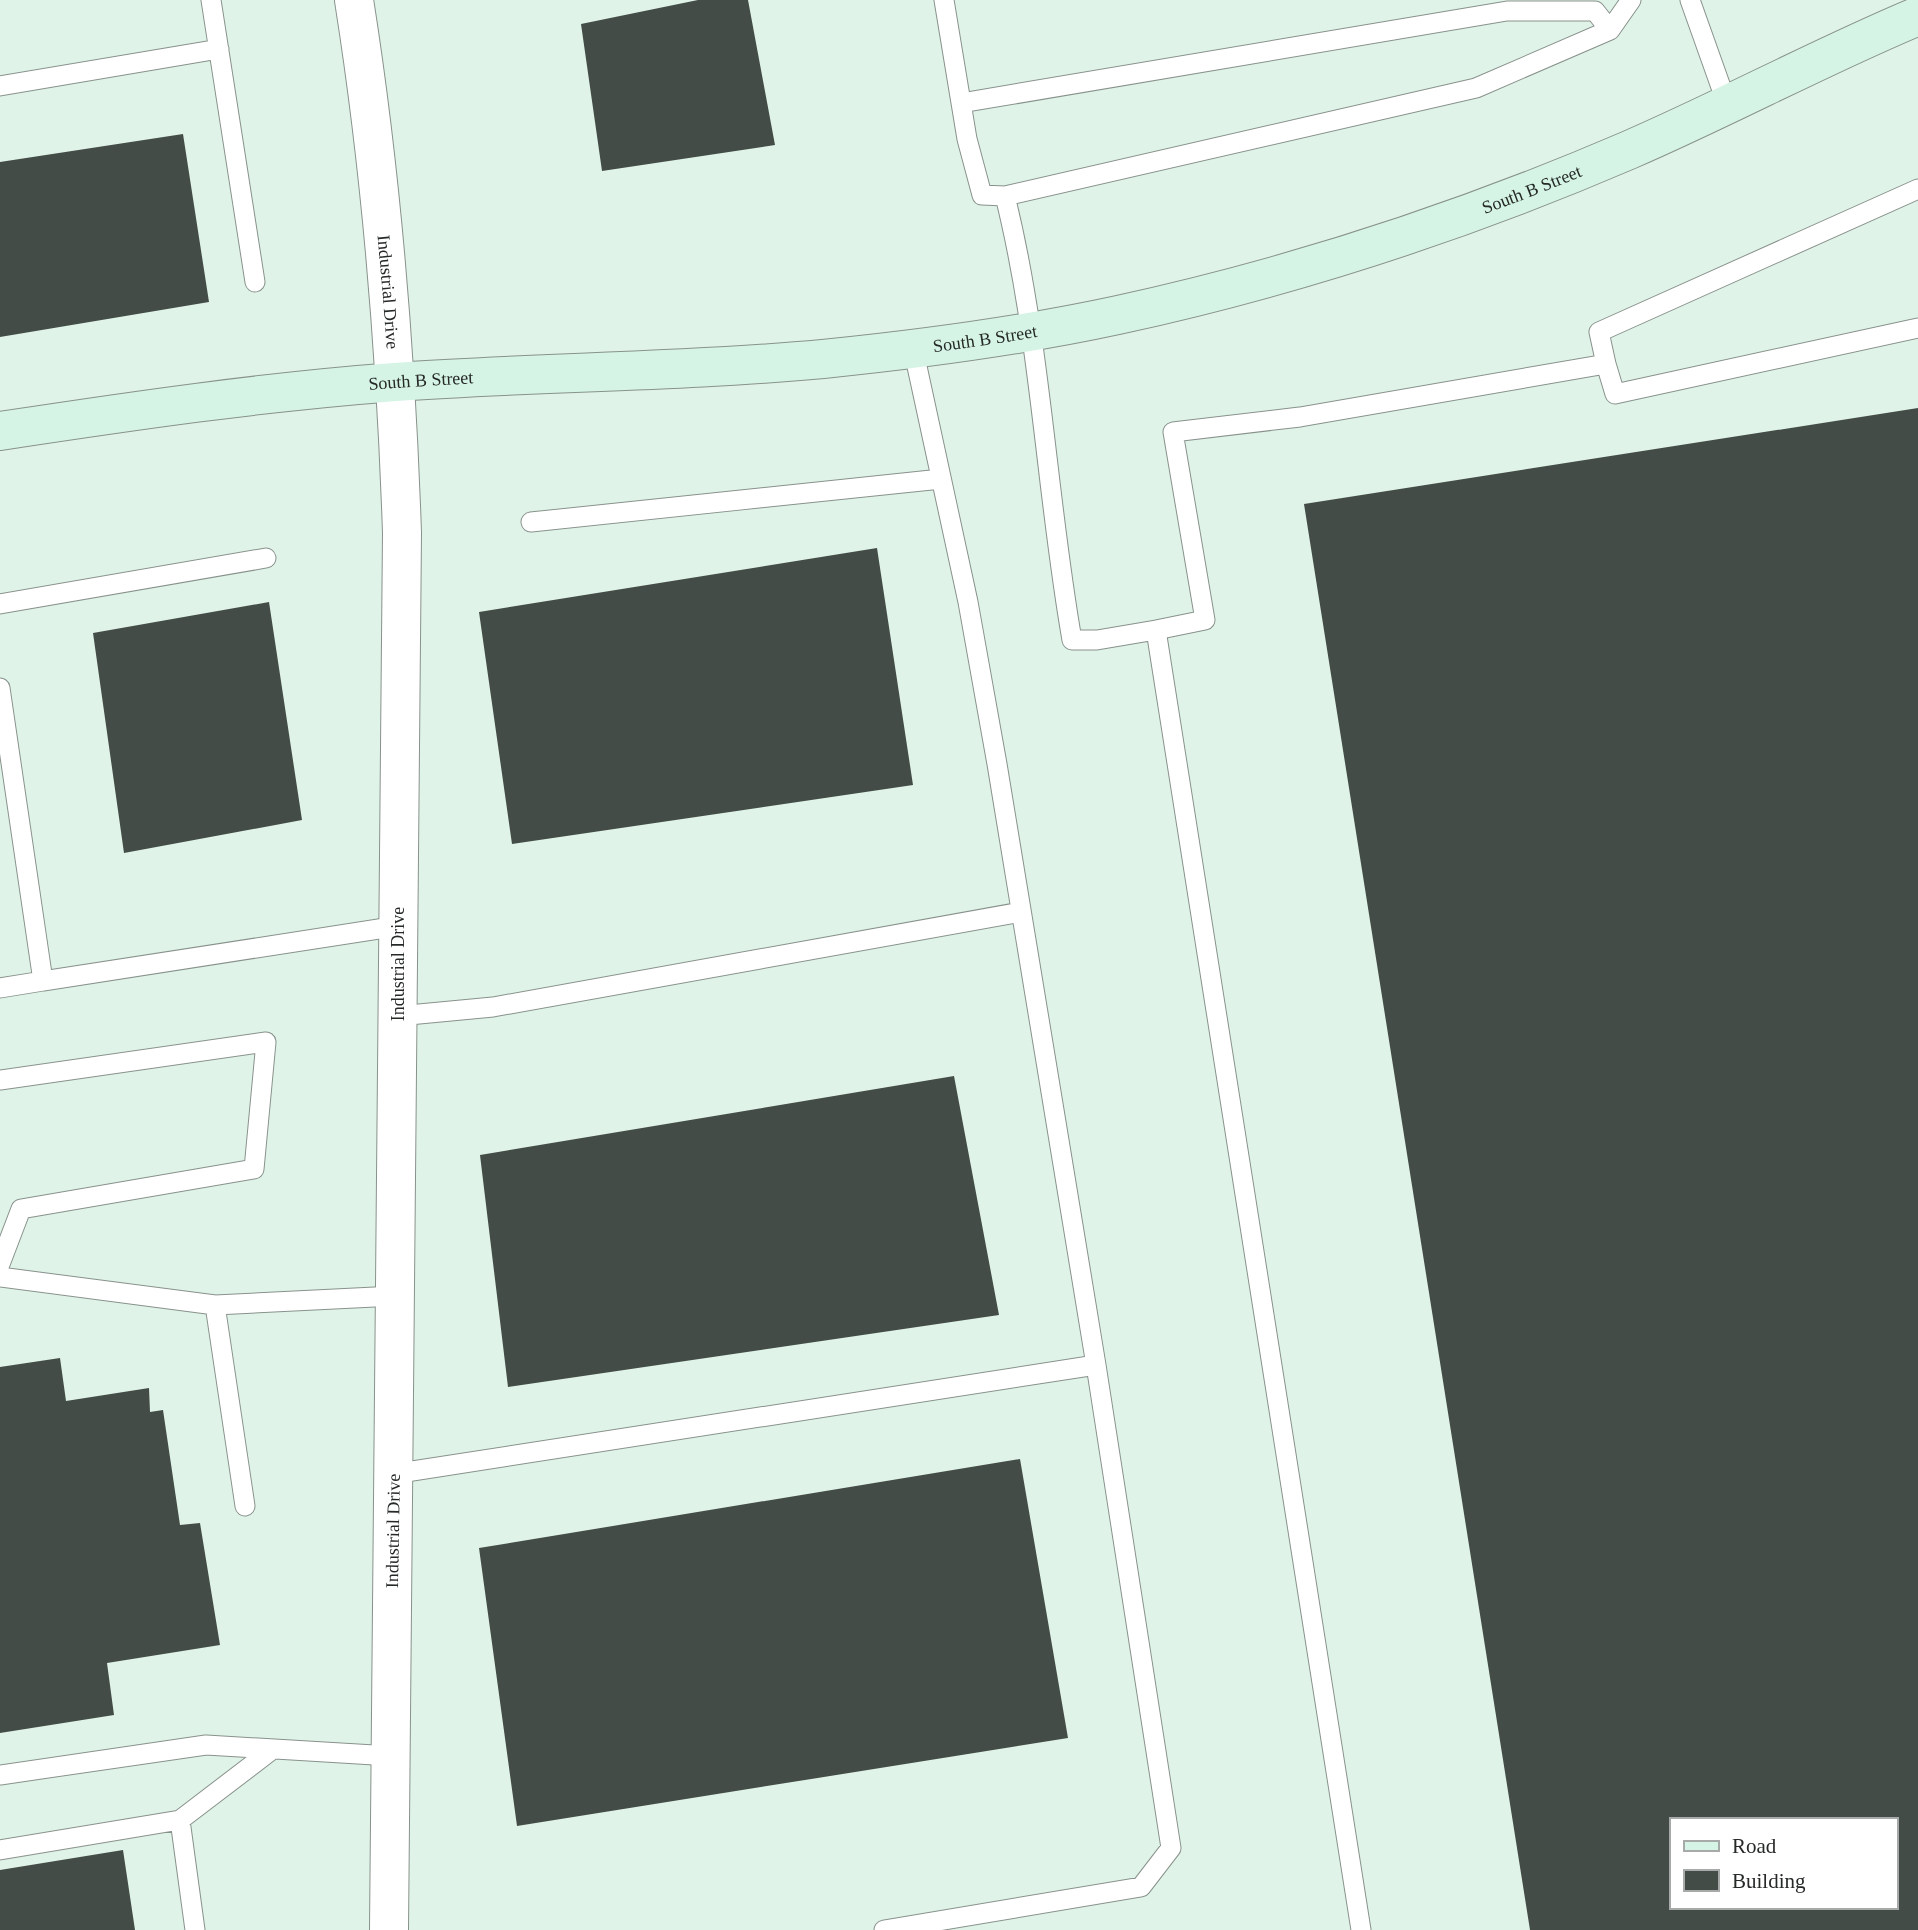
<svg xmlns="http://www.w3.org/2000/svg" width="1918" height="1930" font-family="Georgia,serif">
<rect width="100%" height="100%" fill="#f3fef8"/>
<path fill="#e0f3e8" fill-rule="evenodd" d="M0,0h1918v1930h-1918zM1671,1820h224v87h-224z"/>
<path fill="#434c47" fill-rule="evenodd" d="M698,0h50l27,145 -173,26 -21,-147z
M183,134l26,168 -209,35v-175z
M1918,408v1522h-388l-226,-1426zM1671,1820h224v87h-224z
M877,548l36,237 -401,59 -33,-232z
M269,602l33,218 -178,33 -31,-220z
M954,1076l45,239 -491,72 -28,-232z
M60,1358l6,43 83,-13 1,24 13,-2 17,115 20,-2 20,122 -113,18 7,52 -114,18v-366z
M1020,1459l48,279 -551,88 -38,-278z
M123,1850l12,80h-135v-60z"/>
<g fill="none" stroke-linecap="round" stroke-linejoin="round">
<g stroke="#88928c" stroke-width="21">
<path id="lane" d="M211,0l44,282
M944,0l23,139 15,56 23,1
M1690,0l37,104
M0,86l219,-37
M961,103l546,-92h88l15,19
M1606,364l-7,-32 319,-143
M531,522l410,-43
M0,604l266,-46
M1156,630l-59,10h-25c-26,-148 -31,-299 -67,-444l471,-108 134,-58 21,-30
M0,688l43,293 355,-55
M0,988l43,-7
M398,1016l95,-9 528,-95
M0,1080l266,-38 -12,127 -233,40 -21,55
M0,1277l215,28
M393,1474l703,-109
M245,1506l-30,-201 180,-9
M0,1775l206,-30 185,11
M180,1820l15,110
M0,1850l180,-30 93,-71
M884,1930l257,-43 30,-39 -75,-483 -99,-601 -29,-162 -55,-254
M1361,1930l-205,-1300 49,-10 -32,-188 127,-15 306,-53 9,30 303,-66"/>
</g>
<g stroke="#88928c" stroke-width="40">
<g id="street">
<path id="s1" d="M354,0c28,177 42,354 48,533l-13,1397"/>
</g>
</g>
<g stroke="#88928c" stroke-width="40">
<g id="secondary">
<path id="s2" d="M0,431c132,-20 262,-39 395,-49 142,-10 286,-10 428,-23 99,-10 198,-23 295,-44 175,-38 346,-94 511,-165 97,-42 191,-93 289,-134"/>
</g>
</g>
<use href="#lane" stroke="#fff" stroke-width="19"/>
<use href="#street" stroke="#fff" stroke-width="38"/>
<use href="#secondary" stroke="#d5f4e5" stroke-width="38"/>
</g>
<g text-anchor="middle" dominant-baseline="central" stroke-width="7" stroke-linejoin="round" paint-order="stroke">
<g font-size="18" fill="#262a27" stroke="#fff">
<text stroke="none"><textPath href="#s2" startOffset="1558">South B Street</textPath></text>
<text stroke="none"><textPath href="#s1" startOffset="294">Industrial Drive</textPath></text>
<text stroke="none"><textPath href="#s2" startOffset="990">South B Street</textPath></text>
<text stroke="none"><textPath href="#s2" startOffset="424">South B Street</textPath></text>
<text transform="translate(398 964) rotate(-90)">Industrial Drive</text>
<text transform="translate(393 1531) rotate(-89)">Industrial Drive</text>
</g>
</g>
<rect x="1670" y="1818" width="228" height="91" fill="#ffffff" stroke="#a8aaa9" stroke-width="2"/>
<rect x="1684" y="1841" width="35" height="10" fill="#d5f4e5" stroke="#a8aaa9" stroke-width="2"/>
<text x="1732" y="1853" font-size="21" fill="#262a27">Road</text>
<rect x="1684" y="1870" width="35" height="21" fill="#434c47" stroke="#a8aaa9" stroke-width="2"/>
<text x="1732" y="1888" font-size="21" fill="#262a27">Building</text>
</svg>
